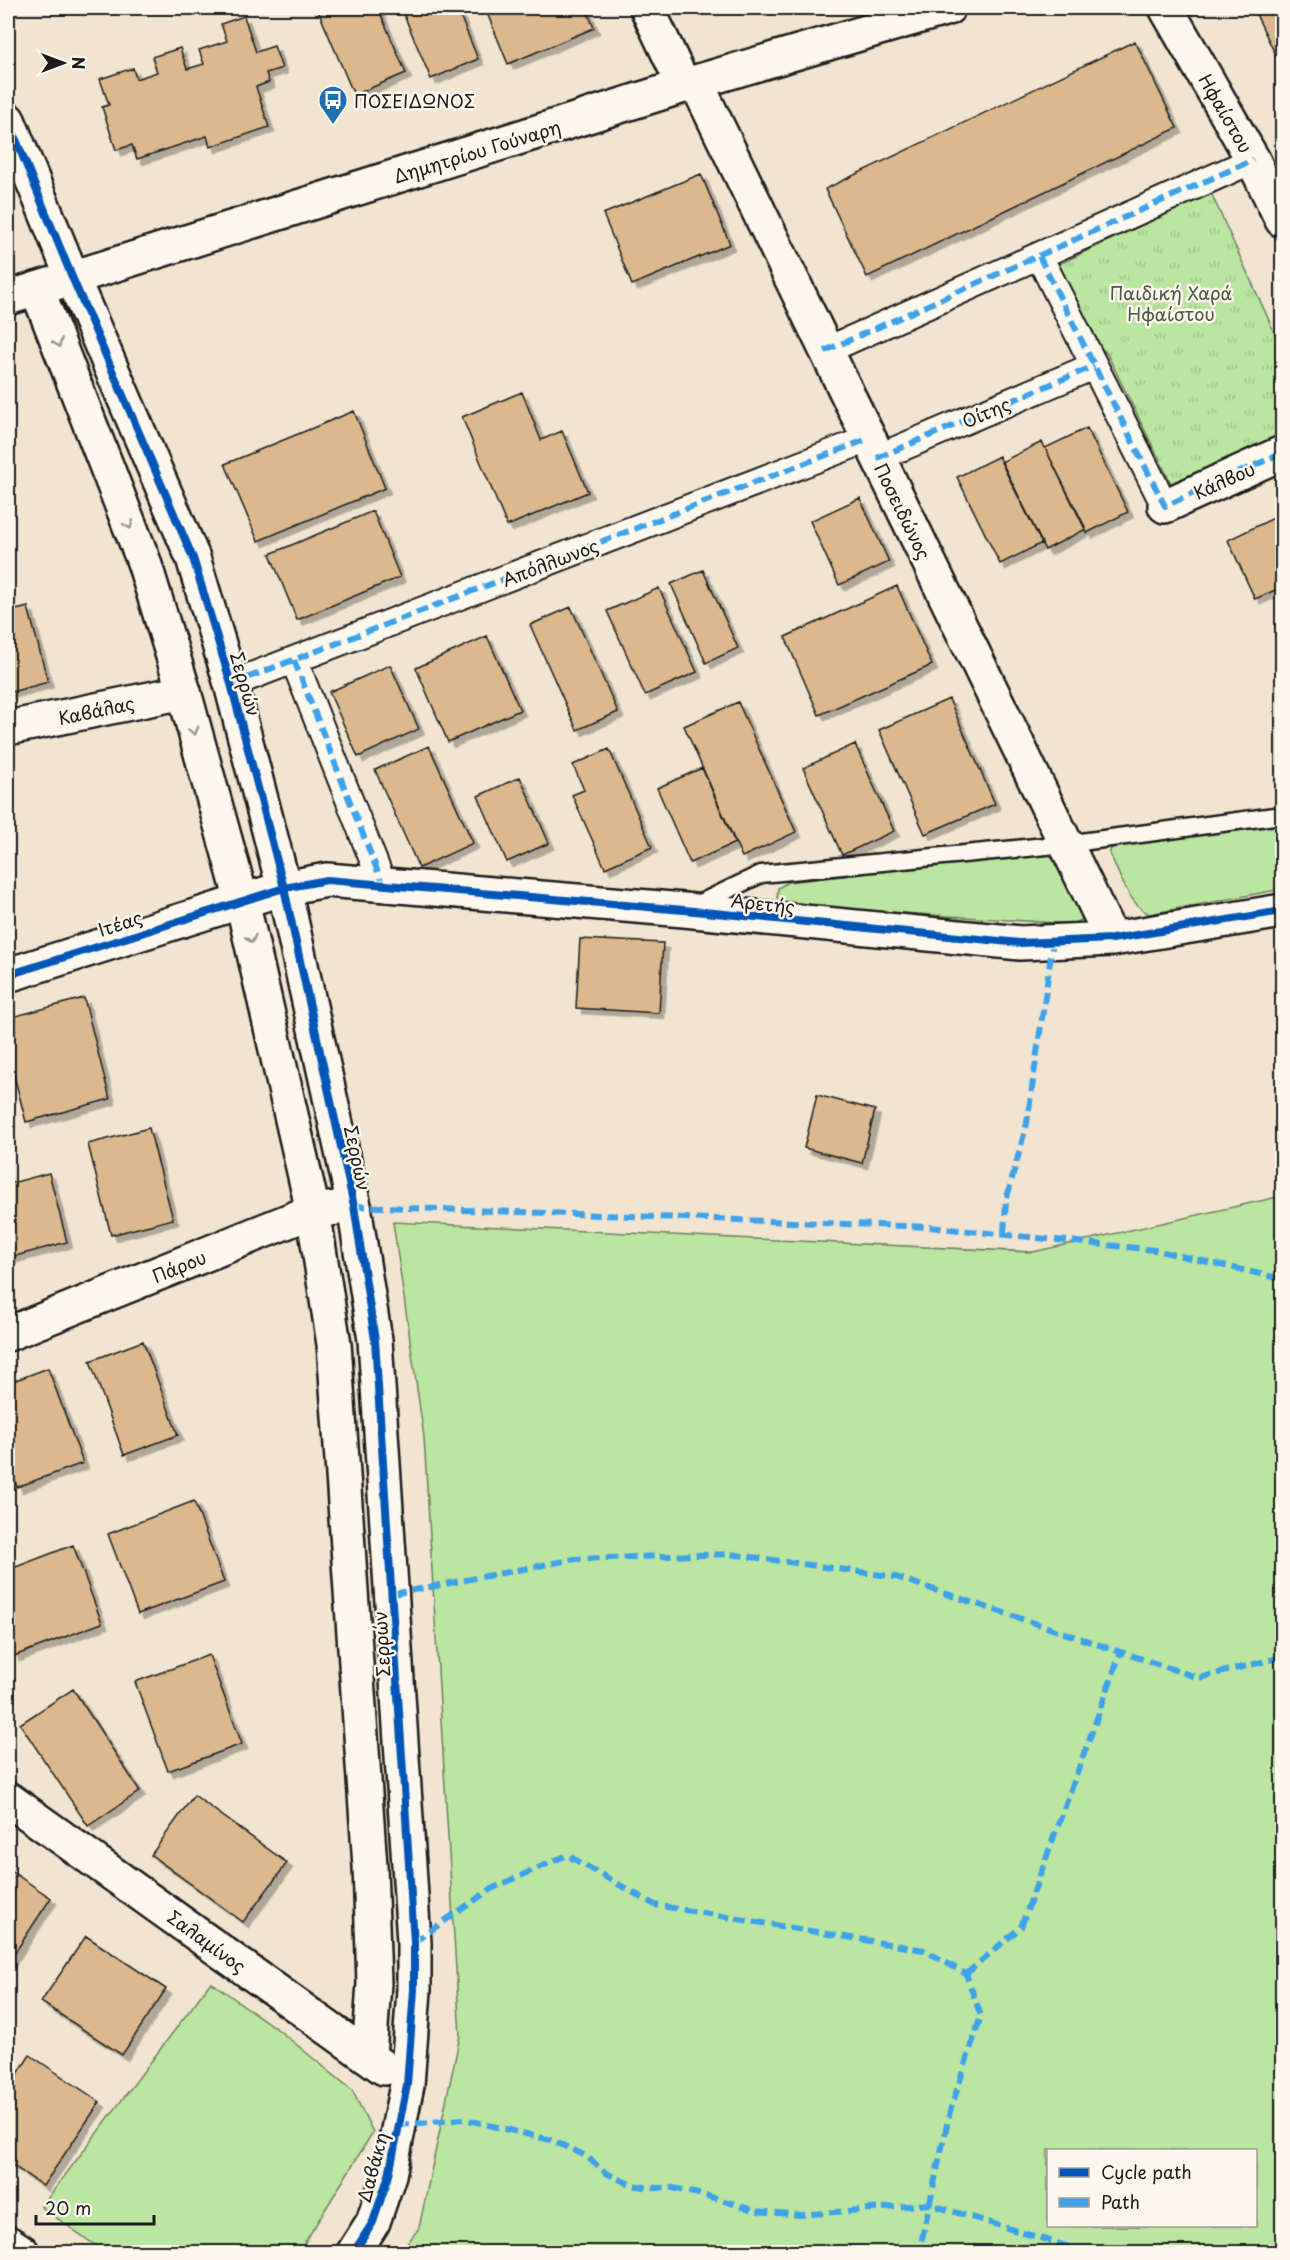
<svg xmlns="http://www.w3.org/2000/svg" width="1290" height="2260" font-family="'Playpen Sans',sans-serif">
<defs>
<pattern id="park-tufts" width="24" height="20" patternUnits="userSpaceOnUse" patternTransform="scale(1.5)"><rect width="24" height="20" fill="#bbe5a1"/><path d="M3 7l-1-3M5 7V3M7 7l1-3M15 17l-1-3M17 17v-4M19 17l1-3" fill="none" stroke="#a0c48a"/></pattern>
<filter id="shadow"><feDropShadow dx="5.5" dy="5.5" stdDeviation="0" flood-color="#0004"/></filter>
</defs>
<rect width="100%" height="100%" fill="#f1e4d0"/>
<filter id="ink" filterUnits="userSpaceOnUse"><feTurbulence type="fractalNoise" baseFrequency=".0167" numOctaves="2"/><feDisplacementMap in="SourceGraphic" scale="12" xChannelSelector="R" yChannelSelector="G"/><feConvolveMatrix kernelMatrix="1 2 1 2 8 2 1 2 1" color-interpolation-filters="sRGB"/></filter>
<g filter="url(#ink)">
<path fill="#bbe5a1" stroke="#6c805e" stroke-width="1.5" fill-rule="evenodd" d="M1282,825v64l-133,25c-21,-11 -29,-39 -39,-60v-4l5,-4z
M1074,851l18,64 -20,9 -275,-18 -15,-2 -5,-7 1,-9 10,-6z
M1282,1196v1056h-881l18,-24 41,-192 -36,-599 -31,-215 640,30zM1048,2150h208v76h-208z
M211,1982l70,50 71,58 21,42 -74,120h-194l-64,-45z"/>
<path fill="url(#park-tufts)" stroke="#6c805e" stroke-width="1.5" d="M1211,193l71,156v90l-108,50 -67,-135 -9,-9 -41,-80z"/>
<path fill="#dbb88d" stroke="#1c1c1c" stroke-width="1.5" filter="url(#shadow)" d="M317,8h61l28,65 -52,22z
M401,8h56l21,51 -47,20z
M485,8h101l8,20 -86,36z
M1253,8h29v60z
M244,16l12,36 18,-6 8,22 -16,5 3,9 -13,5 13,40 -59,20 -3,-11 -70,23 -5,-14 -16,5 -14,-43 7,-2 -9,-26 33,-11 3,11 21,-7 -5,-15 28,-9 7,21 17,-5 -5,-14 28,-9 -6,-17z
M1135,41l42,87 -310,149 -42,-88z
M701,174l29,70 -98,41 -29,-71z
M522,392l19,48 21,-9 26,61 -81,34 -45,-109z
M354,411l31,77 -127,53 -33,-77z
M1087,428l41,84 -41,21 -42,-85z
M1042,442l44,87 -41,21 -44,-88z
M999,456l43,87 -42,21 -43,-87z
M860,498l29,64 -50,23 -29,-64z
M373,511l27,66 -103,43 -27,-66z
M1282,514v73l-27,12 -27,-59z
M703,570l35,78 -32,15 -35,-79z
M897,586l35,79 -113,50 -34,-78z
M659,588l38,84 -52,23 -38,-84z
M28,607l20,75 -40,11v-81z
M571,607l47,105 -41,18 -47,-105z
M487,636l33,74 -72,32 -32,-74z
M390,665l29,64 -61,28 -29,-65z
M949,699l46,105 -70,30 -46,-104z
M738,702l58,130 -54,25 -58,-131z
M855,744l39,87 -52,24 -39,-87z
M429,746l44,97 -54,25 -44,-98z
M609,749l43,98 -47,21 -33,-73 12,-5 -11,-25z
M702,768l33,75 -45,20 -33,-75z
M520,777l29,66 -42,19 -29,-66z
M580,939l83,4 -4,70 -83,-5z
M84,998l26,101 -84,23 -18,-70v-34z
M817,1095l58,15 -13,53 -58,-15z
M149,1128l24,91 -62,16 -23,-91z
M49,1173l18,69 -59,16v-74z
M143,1341l35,94 -54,20 -34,-94z
M48,1368l35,95 -66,24 -9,-26v-78z
M194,1501l30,81 -86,32 -30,-80z
M73,1545l29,78 -88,33 -6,-17v-69z
M209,1655l33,89 -74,27 -33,-89z
M73,1689l67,102 -52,35 -68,-102z
M194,1795l93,68 -44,59 -92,-67z
M8,1869l43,29 -43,65z
M86,1936l80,53 -44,66 -81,-53z
M30,2055l70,47 -57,84 -35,-24v-73z"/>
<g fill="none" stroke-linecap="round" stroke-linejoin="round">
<g stroke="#1c1c1c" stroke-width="21">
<path id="service" d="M694,906l67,-32 305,-30 216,-29"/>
</g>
<g stroke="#1c1c1c" stroke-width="30">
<path id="pedestrian" d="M1039,256l126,250
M825,351l428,-191
M877,458l217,-92
M294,660l89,225
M231,684l637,-245"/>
</g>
<g stroke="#1c1c1c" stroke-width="38">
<path id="minor" d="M647,8l37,78
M1166,8l87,152 29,60
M696,82l416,857
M8,120l64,157
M1165,506l117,-53
M8,728l176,-36
M8,975l276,-87 43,-8 357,30 336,33 92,-4 170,-28
M8,1334l305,-123 41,-5
M8,2243l14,9"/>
</g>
<g stroke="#1c1c1c" stroke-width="38">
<path id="tertiary" d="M72,277l121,281 38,126 53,204 70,318 21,134 39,602v48l-7,95 -18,90 -16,47 -19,30
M37,289l107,273 40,130 58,209 71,310 21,133 36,522 4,117 -5,74
M8,1799l376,269"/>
</g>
<g stroke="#1c1c1c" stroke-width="38">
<path id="secondary" d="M8,298l688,-216 252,-74"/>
</g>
<use href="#service" stroke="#fbf7ec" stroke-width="16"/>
<use href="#pedestrian" stroke="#fbf7ec" stroke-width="26"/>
<use href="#minor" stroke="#fbf7ec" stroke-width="33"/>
<use href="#tertiary" stroke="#fbf7ec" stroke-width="33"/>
<use href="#secondary" stroke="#fbf7ec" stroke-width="33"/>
<path stroke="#3da2ea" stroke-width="6" stroke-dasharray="12 6" stroke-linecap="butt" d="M1039,256l126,250 117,-53
M825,351l428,-191
M877,458l217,-92
M294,660l89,225
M231,684l637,-245
M354,1206l576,21 225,23 127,29
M1004,1233l2,-32 21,-78 26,-182
M393,1594l182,-35 155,-5 166,23 303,101 83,-21
M414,1942l77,-53 76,-34 88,50 269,45 42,24 15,42 -31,95 -31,141
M966,1974l55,-47 100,-275
M398,2125l66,-6 87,21 35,16 20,17 26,12 20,3h21l42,10 41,13 45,4 128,-11 157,48"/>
<g stroke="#fbf7ec" stroke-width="11">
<path id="cycleway" d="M8,120l64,157 121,281 38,126 53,204 70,318 21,134 39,602v48l-7,95 -18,90 -16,47 -19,30
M8,975l276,-87 43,-8 357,30 336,33 92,-4 170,-28"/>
</g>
<use href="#cycleway" stroke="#0057b8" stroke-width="8"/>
</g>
<defs><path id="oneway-chevron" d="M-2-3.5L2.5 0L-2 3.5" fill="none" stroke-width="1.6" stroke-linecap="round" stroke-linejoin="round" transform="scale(1.5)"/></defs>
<g stroke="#97948e">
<use href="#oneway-chevron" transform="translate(58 343) rotate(69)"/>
<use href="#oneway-chevron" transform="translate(129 525) rotate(69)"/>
<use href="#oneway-chevron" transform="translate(194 731) rotate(74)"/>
<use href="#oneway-chevron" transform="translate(251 939) rotate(77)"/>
</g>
</g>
<defs>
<g id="bus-pin" transform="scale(1.5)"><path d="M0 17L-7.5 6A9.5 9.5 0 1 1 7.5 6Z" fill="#1f6fb2" stroke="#fbf7ec"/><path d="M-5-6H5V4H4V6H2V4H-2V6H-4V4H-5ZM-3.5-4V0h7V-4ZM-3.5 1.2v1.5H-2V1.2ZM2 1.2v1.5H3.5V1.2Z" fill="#fff"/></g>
</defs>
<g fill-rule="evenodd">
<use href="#bus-pin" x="333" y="100"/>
</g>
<g text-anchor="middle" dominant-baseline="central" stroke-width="5" stroke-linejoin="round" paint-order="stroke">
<g font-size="18" fill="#1c1c1c" stroke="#fbf7ec" text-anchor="start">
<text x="354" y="100">ΠΟΣΕΙΔΩΝΟΣ</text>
</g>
<g font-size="18" fill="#1c1c1c" stroke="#fbf7ec">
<text transform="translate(1226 113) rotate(60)">Ηφαίστου</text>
<text transform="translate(477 151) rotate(-17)">Δημητρίου Γούναρη</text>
<text transform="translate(986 412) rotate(-23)">Οίτης</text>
<text transform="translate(1224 480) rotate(-24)">Κάλβου</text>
<text transform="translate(903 511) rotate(64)">Ποσειδώνος</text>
<text transform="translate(550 562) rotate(-21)">Απόλλωνος</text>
<text transform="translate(246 684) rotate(74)">Σερρών</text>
<text transform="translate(96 710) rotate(-12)">Καβάλας</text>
<text transform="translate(763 903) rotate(6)">Αρετής</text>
<text transform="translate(120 923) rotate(-18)">Ιτέας</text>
<text transform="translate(358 1158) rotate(78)">Σερρών</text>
<text transform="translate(179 1266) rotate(-22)">Πάρου</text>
<text transform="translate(381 1644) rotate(-93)">Σερρών</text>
<text transform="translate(207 1941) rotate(36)">Σαλαμίνος</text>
<text transform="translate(372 2167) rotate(-75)">Δαβάκη</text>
</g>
<g font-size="18" fill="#4c5844" stroke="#fbf7ec">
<text x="1171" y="292">Παιδική Χαρά<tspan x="1171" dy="21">Ηφαίστου</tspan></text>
</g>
</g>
<rect width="1290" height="2260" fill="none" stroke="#fbf7ec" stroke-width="30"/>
<rect x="15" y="15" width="1260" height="2230" fill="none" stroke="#1c1c1c" stroke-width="2" filter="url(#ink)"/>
<rect x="1047" y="2149" width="210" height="78" fill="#fbf7ec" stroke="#a29f99" stroke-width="1.5"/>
<rect x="1059" y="2168" width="30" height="9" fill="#0057b8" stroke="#a29f99" stroke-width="1.5"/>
<text x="1101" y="2179" font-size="18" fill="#1c1c1c">Cycle path</text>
<rect x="1059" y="2198" width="30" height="9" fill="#3da2ea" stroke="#a29f99" stroke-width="1.5"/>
<text x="1101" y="2209" font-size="18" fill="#1c1c1c">Path</text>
<g transform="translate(63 63) rotate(90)" stroke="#fbf7ec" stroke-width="4.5" paint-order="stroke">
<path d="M0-4.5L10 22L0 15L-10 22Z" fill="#1c1c1c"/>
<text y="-9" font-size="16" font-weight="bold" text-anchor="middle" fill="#1c1c1c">N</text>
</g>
<path d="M36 2215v9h118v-9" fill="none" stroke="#1c1c1c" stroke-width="3"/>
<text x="45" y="2215" font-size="18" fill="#1c1c1c" stroke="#fbf7ec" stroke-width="4.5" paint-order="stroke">20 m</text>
</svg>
